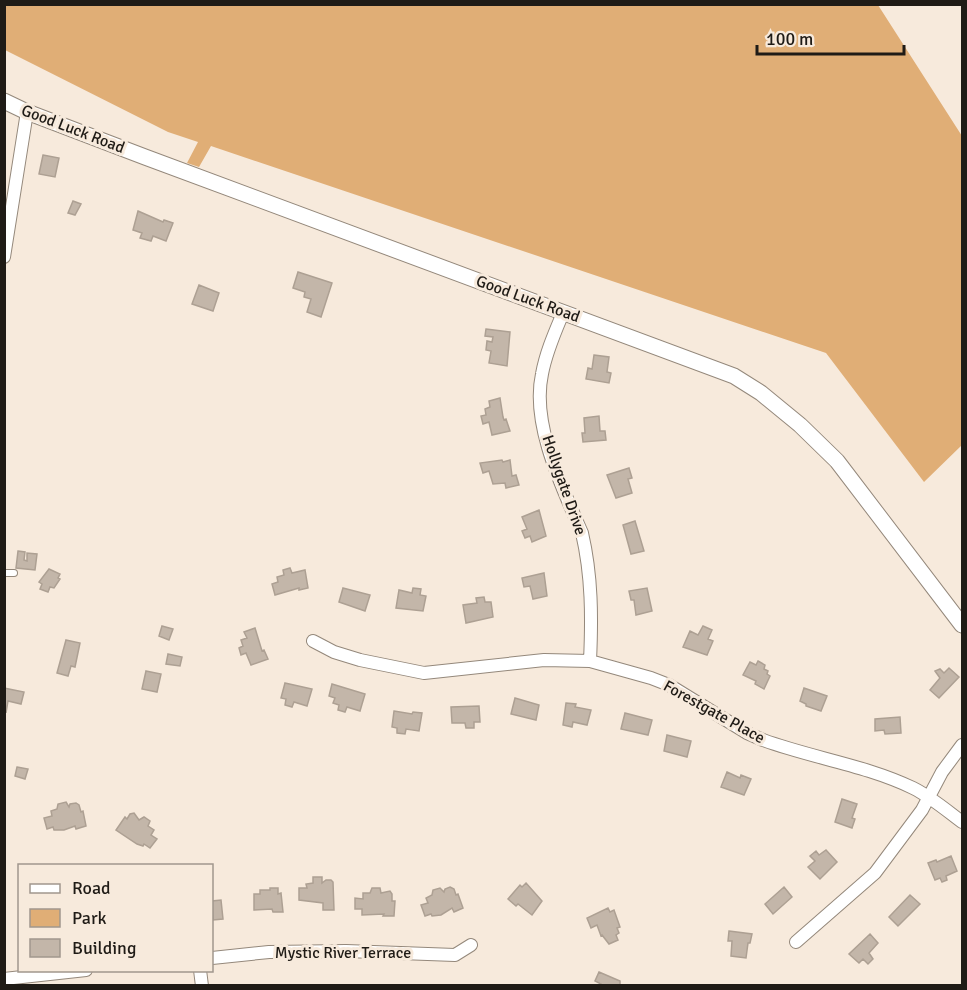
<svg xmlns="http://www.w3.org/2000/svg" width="967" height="990" font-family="Signika,sans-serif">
<rect width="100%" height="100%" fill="#f7eadc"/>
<path fill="#e0ae76" d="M4,5h874l84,131v309l-38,37 -98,-129 -615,-207 -12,21 -12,-4 11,-21 -30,-10 -163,-82z"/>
<path fill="#c3b6a9" stroke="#ada093" stroke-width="1.5" d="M43,155l16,3 -4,19 -16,-3z
M73,201l8,3 -6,11 -7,-2z
M138,211l25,11 1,-2 9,3 -7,18 -13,-5 -2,5 -11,-3 2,-5 -9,-3z
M298,272l34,11 -11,34 -14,-5 4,-13 -7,-2 1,-5 -12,-4z
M199,285l20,8 -6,18 -21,-7z
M486,329l24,3 -3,34 -18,-3 2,-12 -5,-1 1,-9 5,1 1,-5 -8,-1z
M594,355l15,2 -2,15 4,1 -2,10 -23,-4 2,-11 4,1z
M500,398l3,19 1,3 2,-1 4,12 -18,4 -3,-13 -6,2 -2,-8 5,-1 -1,-6 5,-2 -1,-6z
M599,416l1,15h5l1,9 -23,2 -1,-9h3l-1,-15z
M502,460l1,2 7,-2 2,16 4,-1 3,10 -13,3 -1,-5 -12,1 -4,-13 -6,2 -3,-10z
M629,468l3,10 -4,1 4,14 -16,5 -9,-23z
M539,510l7,26 -14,6 -2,-6 -5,2 -3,-7 5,-2 -5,-12z
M635,521l9,30 -13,3 -8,-29z
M18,551l7,1 -1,8 3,1v-8l10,1 -2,16 -19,-2z
M290,568l2,5 13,-3 3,18 -9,2v-2l-24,7 -3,-11 6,-2 -1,-5 7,-2 -1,-5z
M49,569l11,5 -2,4 2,1 -6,9 -4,-1 -2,5 -8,-3 2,-5 -3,-2z
M544,573l3,23 -14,3 -3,-13 -6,1 -2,-9z
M343,588l27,7 -5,16 -26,-9z
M413,588l8,1 -1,6 6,1 -3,15 -27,-3 3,-18 13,3z
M647,588l5,23 -16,4 -2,-15h-3l-2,-9z
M484,597l1,5h6l2,15 -27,6 -3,-18 14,-2 -1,-5z
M162,626l11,3 -4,11 -10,-4z
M703,626l9,4 -4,9 5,2 -6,14 -24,-8 7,-16 8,4z
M255,628l7,23 2,-1 4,9 -17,6 -5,-12 -5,2 -2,-7 4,-2 -2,-6 6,-2 -3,-6z
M66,640l14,3 -5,24 -4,-1 -3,10 -11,-3z
M168,654l14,3 -2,9 -14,-2z
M758,661l7,4 -1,4 4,2 -1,3 3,2 -6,13 -9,-5 1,-3 -13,-6 7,-13 6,3z
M949,668l10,9 -20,21 -9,-8 10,-12 -5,-7 5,-2 4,4z
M146,671l15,3 -4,18 -15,-3z
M285,683l27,6 -5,17 -13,-4 -2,5 -7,-2 1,-6 -5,-1z
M332,684l33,10 -5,17 -13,-4 -2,5 -7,-2 1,-5 -6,-2 2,-5 -6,-2z
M4,688l20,4 -3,12 -13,-3 -2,12z
M804,688l23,8 -6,15 -15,-5v-2l-6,-3z
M515,698l24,7 -3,15 -25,-6z
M566,703l10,1 -1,3 16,3 -4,15 -14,-3 -1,5 -9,-2z
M479,706l1,16h-6v6h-8l-1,-5h-13l-1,-16z
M394,711l18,3 1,-2 9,1 -3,18 -13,-2 -1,5 -8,-1v-5l-5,-1z
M625,713l27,7 -4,15 -27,-6z
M900,717l1,16 -16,1 -1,-4 -9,1v-12z
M667,735l24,6 -4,16 -23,-6z
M17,767l11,2 -3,10 -10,-3z
M727,772l13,6 1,-3 10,4 -7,16 -23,-8z
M842,799l15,5 -5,14 3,1 -3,9 -17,-6z
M66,802l3,5 1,-3 6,-1 3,2 2,7 2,-1 3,15 -10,3 -1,-3 -11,4h-10l-1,-3 -6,2 -3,-11 8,-2 -1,-5 6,-2 1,-5z
M134,813l5,7 5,-3 6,4 -2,5 6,4 -3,5 6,4 -7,9 -6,-4 -1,2 -6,-2 -21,-14 9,-13 2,2 3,-5z
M826,850l11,12 -17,17 -12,-12 7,-6 -5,-5 6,-5 3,4z
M951,856l6,15 -11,5 1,4 -5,2 -2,-4 -5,2 -7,-17 8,-3 1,2z
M313,877h9v6l4,-3h5l2,2 1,28h-11v-7l-24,-3v-12h8l-1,-4 7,-1z
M526,883l16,18 -10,14 -14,-11 -2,2 -8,-7 12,-14 2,2z
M450,887l4,2 2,6 2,-1 5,14 -9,4 -2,-4 -11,7 -9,1 -1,-2 -6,2 -4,-11 7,-2 -2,-5 6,-3 1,-5 7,-2 4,4 1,-3z
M784,887l8,10 -19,17 -8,-10z
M270,888h8v6l3,-1 2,19h-10l-1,-3 -18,1v-16h6v-4h10z
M372,888h8l1,5 9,-2 2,3v7h3l-1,15h-11l1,-2 -22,1v-6h-7v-11l8,1v-6h7z
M910,895l10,9 -22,22 -9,-9z
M221,900l2,19 -10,1 -1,-19z
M608,908l2,4 4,-2 6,17 -3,1 2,5 -3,2 2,5 -9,4 -7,-9 -1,1 -4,-11 -6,3 -4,-10z
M729,931l23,3 -2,9h-2l-2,15 -15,-2 1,-15h-4z
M870,934l8,9 -9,10 4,6 -5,5 -5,-5 -4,4 -10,-9z
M599,972l21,9v5h-20l1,-2 -6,-3z"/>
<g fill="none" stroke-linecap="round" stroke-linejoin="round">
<g stroke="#94887b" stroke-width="8">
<path id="service" d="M4,573h10"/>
</g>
<g stroke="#94887b" stroke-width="14">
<path id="minor" d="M4,257l23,-145
M563,313c-8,19 -17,39 -21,61 -11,50 20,113 40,159 10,43 10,85 8,128
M313,641l21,11 26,8 64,13 120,-13 46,1 61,17 18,7 78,48 16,7c49,18 102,25 150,48 18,9 33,22 49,34
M796,942l79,-69 47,-63 20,-38 20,-27
M212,958l57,-6 77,-1 109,4 16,-10
M200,970l2,16
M4,979l82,-9"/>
</g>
<g stroke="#94887b" stroke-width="17">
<path id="tertiary" d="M4,101l23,11 118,45 589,219 27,17 39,32 37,36 125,164"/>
</g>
<use href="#service" stroke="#fff" stroke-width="6"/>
<use href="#minor" stroke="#fff" stroke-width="12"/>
<use href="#tertiary" stroke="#fff" stroke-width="15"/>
</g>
<g text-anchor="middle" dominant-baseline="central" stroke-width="6" stroke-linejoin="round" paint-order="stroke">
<g font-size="16" fill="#1f1b16" stroke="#f7eadc">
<text transform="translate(73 129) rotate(21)">Good Luck Road</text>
<text transform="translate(528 299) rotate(20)">Good Luck Road</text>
<text transform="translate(564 485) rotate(71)">Hollygate Drive</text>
<text transform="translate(714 712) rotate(29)">Forestgate Place</text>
<text x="343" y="953">Mystic River Terrace</text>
</g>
</g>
<rect width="967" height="990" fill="none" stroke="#1f1b16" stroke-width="12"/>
<rect x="18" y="864" width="195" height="108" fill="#f7eadc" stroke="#a1978d" stroke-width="1.5"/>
<rect x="30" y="884" width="30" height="9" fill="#ffffff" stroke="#a1978d" stroke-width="1.5"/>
<text x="72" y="894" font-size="18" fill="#1f1b16">Road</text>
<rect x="30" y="909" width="30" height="18" fill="#e0ae76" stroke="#a1978d" stroke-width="1.5"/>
<text x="72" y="924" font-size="18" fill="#1f1b16">Park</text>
<rect x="30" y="939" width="30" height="18" fill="#c3b6a9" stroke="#a1978d" stroke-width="1.5"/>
<text x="72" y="954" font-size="18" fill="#1f1b16">Building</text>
<path d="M757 45v9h147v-9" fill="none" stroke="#1f1b16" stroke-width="3"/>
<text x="766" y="45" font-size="18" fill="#1f1b16" stroke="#f7eadc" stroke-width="4.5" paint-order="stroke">100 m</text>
</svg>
